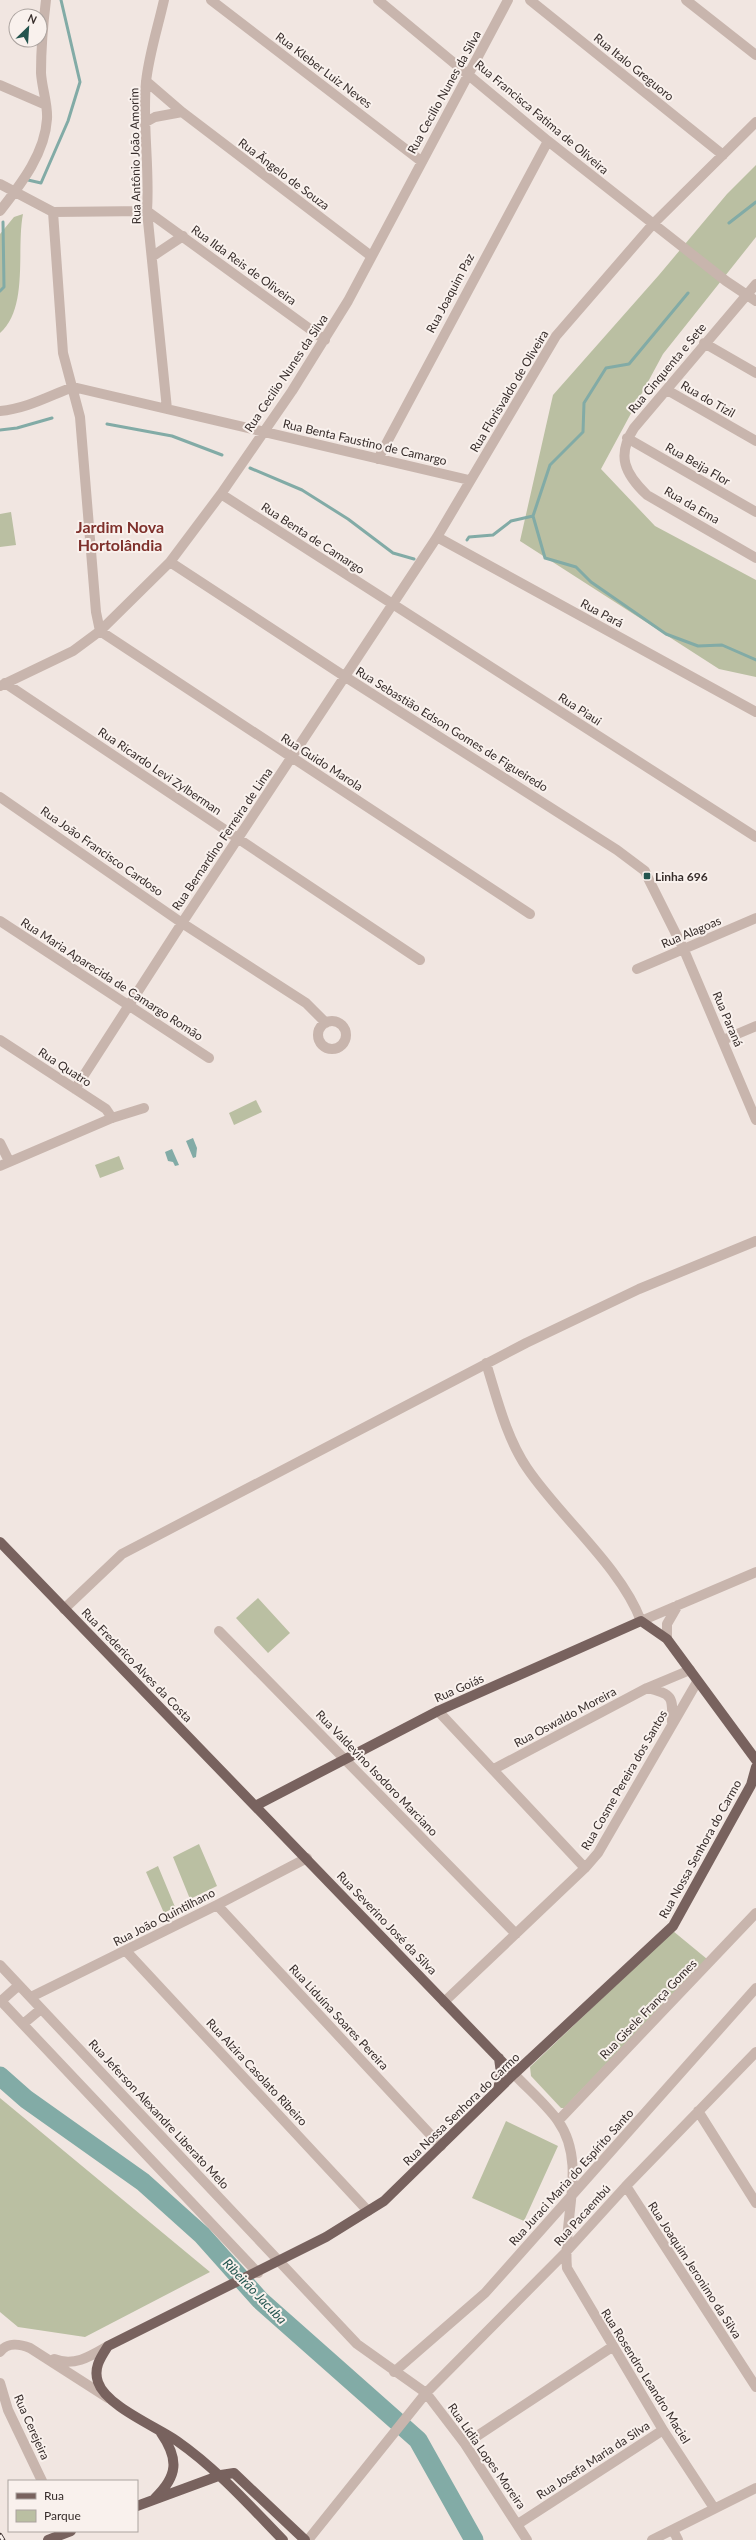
<svg xmlns="http://www.w3.org/2000/svg" width="756" height="2540" font-family="Lato,sans-serif">
<rect width="100%" height="100%" fill="#f1e6e1"/>
<path fill="#babfa2" d="M756,165v72l-93,117 -62,115 54,57 101,54v97l-37,-8 -199,-128 33,-146 106,-120 68,-81z
M23,214c-7,35 6,94 -23,119v-99l14,-17z
M11,512l5,33 -16,2v-33z
M256,1100l6,12 -28,13 -5,-12z
M119,1156l5,13 -24,9 -5,-13z
M258,1598l32,35 -22,20 -32,-35z
M199,1844l18,42 -27,13 -17,-42z
M158,1866l17,41 -11,6 -18,-41z
M673,1931l34,28 -143,149h-3l-30,-32 -1,-9z
M0,2099v-1l210,174 -125,65 -67,-10 -18,-15z
M506,2121l52,25 -34,75 -52,-23z"/>
<path fill="#82aba6" d="M193,1138l4,10 -1,9 -3,1 -7,-17z
M172,1149l7,16 -4,1 -2,-4 -5,-1 -3,-9z"/>
<g fill="none" stroke-linecap="round" stroke-linejoin="round">
<path stroke="#82aba6" stroke-width="3" d="M28,180l13,3 27,-62 12,-39 -19,-82
M729,223l27,-21
M0,291l4,-4 -1,-65
M107,424l65,12 50,19
M0,430l17,-2 35,-10
M250,468l52,22 46,29 45,34 21,6
M533,516l17,-51 33,-33 1,-29 22,-35 23,-4 59,-71
M467,540l2,-3 24,-2 18,-14 22,-5 12,42 31,9 15,15 75,52 32,12 24,-1 34,15"/>
<path stroke="#82aba6" stroke-width="19" d="M0,2076l26,23 117,83 59,53 58,65 158,140 56,100"/>
<path stroke="#c8b5ad" stroke-width="10" d="M164,0c-6,27 -15,54 -18,82 -4,42 4,86 1,129l20,198
M211,0l210,161
M378,0l170,141 178,140 30,20
M530,0l193,155
M686,0l70,55
M146,81l36,31 189,144
M0,85l46,20
M146,122l9,-5 27,-5
M0,184l53,28 94,-1 178,129
M0,211c20,-26 45,-57 47,-92 1,-15 -5,-30 -6,-46 0,-24 2,-49 5,-73
M53,212l10,141 17,64 16,195 4,19 430,283
M153,256l30,-20
M756,284l-122,144c-18,28 -9,46 13,67l109,63
M704,343l52,30
M667,390l89,51
M0,411c26,-2 49,-15 73,-24l396,93
M627,438l129,74
M378,459l170,-318
M221,494l535,343
M437,537l319,175
M170,562l174,114 273,174 28,21 2,5 37,74 72,170
M5,683l415,277
M0,686l73,-35 27,-20 70,-69 51,-68 71,-103 56,-90 160,-301
M0,797l182,126 124,80 20,20
M0,921l209,137
M637,969l119,-51
M318 1035a14 14 0 1 1 28 0a14 14 0 1 1-28 0Z
M0,1040l106,69 6,9
M723,1040l33,-14
M75,1089l107,-166 255,-386 119,-201 97,-112 103,-102
M0,1143l9,18
M0,1166l112,-48 32,-10
M486,1363c11,35 20,74 41,105 33,49 94,99 114,153l115,-49
M64,1609l58,-55 404,-211 113,-54 117,-48
M219,1631l297,303
M667,1639v-15l11,-19
M647,1688c26,6 26,9 25,34
M438,1711l147,157
M494,1769l153,-81 43,-18
M217,1905l224,241
M126,1951l242,260
M0,1965l357,379 69,49 39,51 62,96
M31,1997l186,-92 90,-47
M0,2000l258,273
M1,2001l18,-16
M444,2002l141,-134 13,-15 99,-171
M23,2024l18,-15
M514,2074c14,15 32,30 44,47 30,42 4,99 9,147l96,162 51,78
M698,2111l58,92
M558,2121l198,-208
M626,2186l130,201
M0,2352c7,-10 20,-8 30,-4l78,50
M54,2359c20,8 37,-3 54,-13
M394,2372l91,-79 271,-305
M0,2383l8,27 34,71
M465,2444l147,-97
M518,2524l145,-94
M673,2530l5,10
M308,2540l118,-147 139,-140 61,-67 130,-134
M652,2540l104,-52"/>
<path stroke="#78625e" stroke-width="10" d="M0,1542l514,532
M255,1806l183,-95 203,-90 26,18 89,121
M498,2090l3,-17 -2,-15
M155,2498c23,-22 24,-39 6,-65
M137,2506l84,-31 13,-2 71,67
M48,2540l23,-9
M283,2540c-34,-35 -66,-71 -106,-99 -22,-15 -71,-35 -79,-59 -5,-14 3,-25 10,-36l218,-109 58,-36 130,-127 159,-148 78,-141 5,-18"/>
<g stroke="#372d2b" stroke-width="4.5">
<path id="rail" d="M0,2535l3,5"/>
</g>
<use href="#rail" stroke="#f9f1ed" stroke-width="3" stroke-dasharray="9" stroke-linecap="butt"/>
</g>
<rect fill="#24554f" stroke="#f9f1ed" stroke-width="1.5" x="643" y="872" width="8" height="8" rx="2"/>
<g text-anchor="middle" dominant-baseline="central" stroke-width="4" stroke-linejoin="round" paint-order="stroke">
<g font-size="12" fill="#372d2b" stroke="#f9f1ed">
<text transform="translate(634 67) rotate(39)">Rua Italo Greguoro</text>
<text transform="translate(324 70) rotate(37)">Rua Kleber Luiz Neves</text>
<text transform="translate(444 92) rotate(-61)">Rua Cecilio Nunes da Silva</text>
<text transform="translate(542 117) rotate(40)">Rua Francisca Fatima de Oliveira</text>
<text transform="translate(135 156) rotate(-91)">Rua Antônio João Amorim</text>
<text transform="translate(284 174) rotate(37)">Rua Ãngelo de Souza</text>
<text transform="translate(244 265) rotate(36)">Rua Ilda Reis de Oliveira</text>
<text transform="translate(450 293) rotate(-62)">Rua Joaquim Paz</text>
<text transform="translate(667 368) rotate(-50)">Rua Cinquenta e Sete</text>
<text transform="translate(286 373) rotate(-56)">Rua Cecilio Nunes da Silva</text>
<text transform="translate(509 391) rotate(-59)">Rua Florisvaldo de Oliveira</text>
<text transform="translate(708 399) rotate(30)">Rua do Tizil</text>
<text transform="translate(365 442) rotate(13)">Rua Benta Faustino de Camargo</text>
<text transform="translate(698 464) rotate(30)">Rua Beija Flor</text>
<text transform="translate(692 505) rotate(30)">Rua da Ema</text>
<text transform="translate(313 538) rotate(33)">Rua Benta de Camargo</text>
<text transform="translate(602 613) rotate(28)">Rua Pará</text>
<text transform="translate(580 709) rotate(33)">Rua Piaui</text>
<text transform="translate(452 729) rotate(32)">Rua Sebastião Edson Gomes de Figueiredo</text>
<text transform="translate(322 762) rotate(33)">Rua Guido Marola</text>
<text transform="translate(160 771) rotate(34)">Rua Ricardo Levi Zylberman</text>
<text transform="translate(222 839) rotate(-56)">Rua Bernardino Ferreira de Lima</text>
<text transform="translate(102 851) rotate(35)">Rua João Francisco Cardoso</text>
<text transform="translate(691 932) rotate(-23)">Rua Alagoas</text>
<text transform="translate(112 979) rotate(33)">Rua Maria Aparecida de Camargo Romão</text>
<text transform="translate(728 1019) rotate(67)">Rua Paraná</text>
<text transform="translate(65 1067) rotate(33)">Rua Quatro</text>
<text transform="translate(137 1665) rotate(46)">Rua Frederico Alves da Costa</text>
<text transform="translate(459 1688) rotate(-24)">Rua Goiás</text>
<text transform="translate(565 1717) rotate(-28)">Rua Oswaldo Moreira</text>
<text transform="translate(377 1773) rotate(46)">Rua Valdevino Isodoro Marciano</text>
<text transform="translate(624 1780) rotate(-60)">Rua Cosme Pereira dos Santos</text>
<text transform="translate(700 1849) rotate(-61)">Rua Nossa Senhora do Carmo</text>
<text transform="translate(164 1917) rotate(-27)">Rua João Quintilhano</text>
<text transform="translate(387 1923) rotate(46)">Rua Severino José da Silva</text>
<text transform="translate(648 2009) rotate(-46)">Rua Gisele França Gomes</text>
<text transform="translate(339 2017) rotate(47)">Rua Liduína Soares Pereira</text>
<text transform="translate(257 2072) rotate(47)">Rua Alzira Casolato Ribeiro</text>
<text transform="translate(461 2109) rotate(-44)">Rua Nossa Senhora do Carmo</text>
<text transform="translate(159 2114) rotate(47)">Rua Jeferson Alexandre Liberato Melo</text>
<text transform="translate(571 2177) rotate(-48)">Rua Juraci Maria do Espírito Santo</text>
<text transform="translate(582 2215) rotate(-48)">Rua Pacaembú</text>
<text transform="translate(695 2270) rotate(57)">Rua Joaquim Jeronimo da Silva</text>
<text transform="translate(646 2376) rotate(58)">Rua Rosendro Leandro Maciel</text>
<text transform="translate(32 2427) rotate(66)">Rua Cerejeira</text>
<text transform="translate(487 2456) rotate(55)">Rua Lídia Lopes Moreira</text>
<text transform="translate(593 2460) rotate(-33)">Rua Josefa Maria da Silva</text>
</g>
<g font-size="12" font-weight="bold" fill="#372d2b" stroke="#f9f1ed" text-anchor="start">
<text x="655" y="876">Linha 696</text>
</g>
<g font-size="13" font-style="italic" fill="#24554f" stroke="#f9f1ed">
<text transform="translate(255 2291) rotate(46)">Ribeirão Jacuba</text>
</g>
<g font-size="16" font-weight="bold" fill="#7f312c" stroke="#f9f1ed">
<text x="120" y="526">Jardim Nova<tspan x="120" dy="18">Hortolândia</tspan></text>
</g>
</g>
<rect x="8" y="2480" width="130" height="52" fill="#f9f1ed" stroke="#aba39f"/>
<rect x="16" y="2493" width="20" height="6" fill="#78625e" stroke="#aba39f"/>
<text x="44" y="2500" font-size="12" fill="#372d2b">Rua</text>
<rect x="16" y="2510" width="20" height="12" fill="#babfa2" stroke="#aba39f"/>
<text x="44" y="2520" font-size="12" fill="#372d2b">Parque</text>
<g transform="translate(28 28) rotate(25)"><circle r="19" fill="#f9f1ed" stroke="#aba39f"/>
<path d="M0-3L7 15L0 10L-7 15Z" fill="#24554f"/>
<text y="-6" font-size="11" font-weight="bold" text-anchor="middle" fill="#372d2b">N</text>
</g>
</svg>
